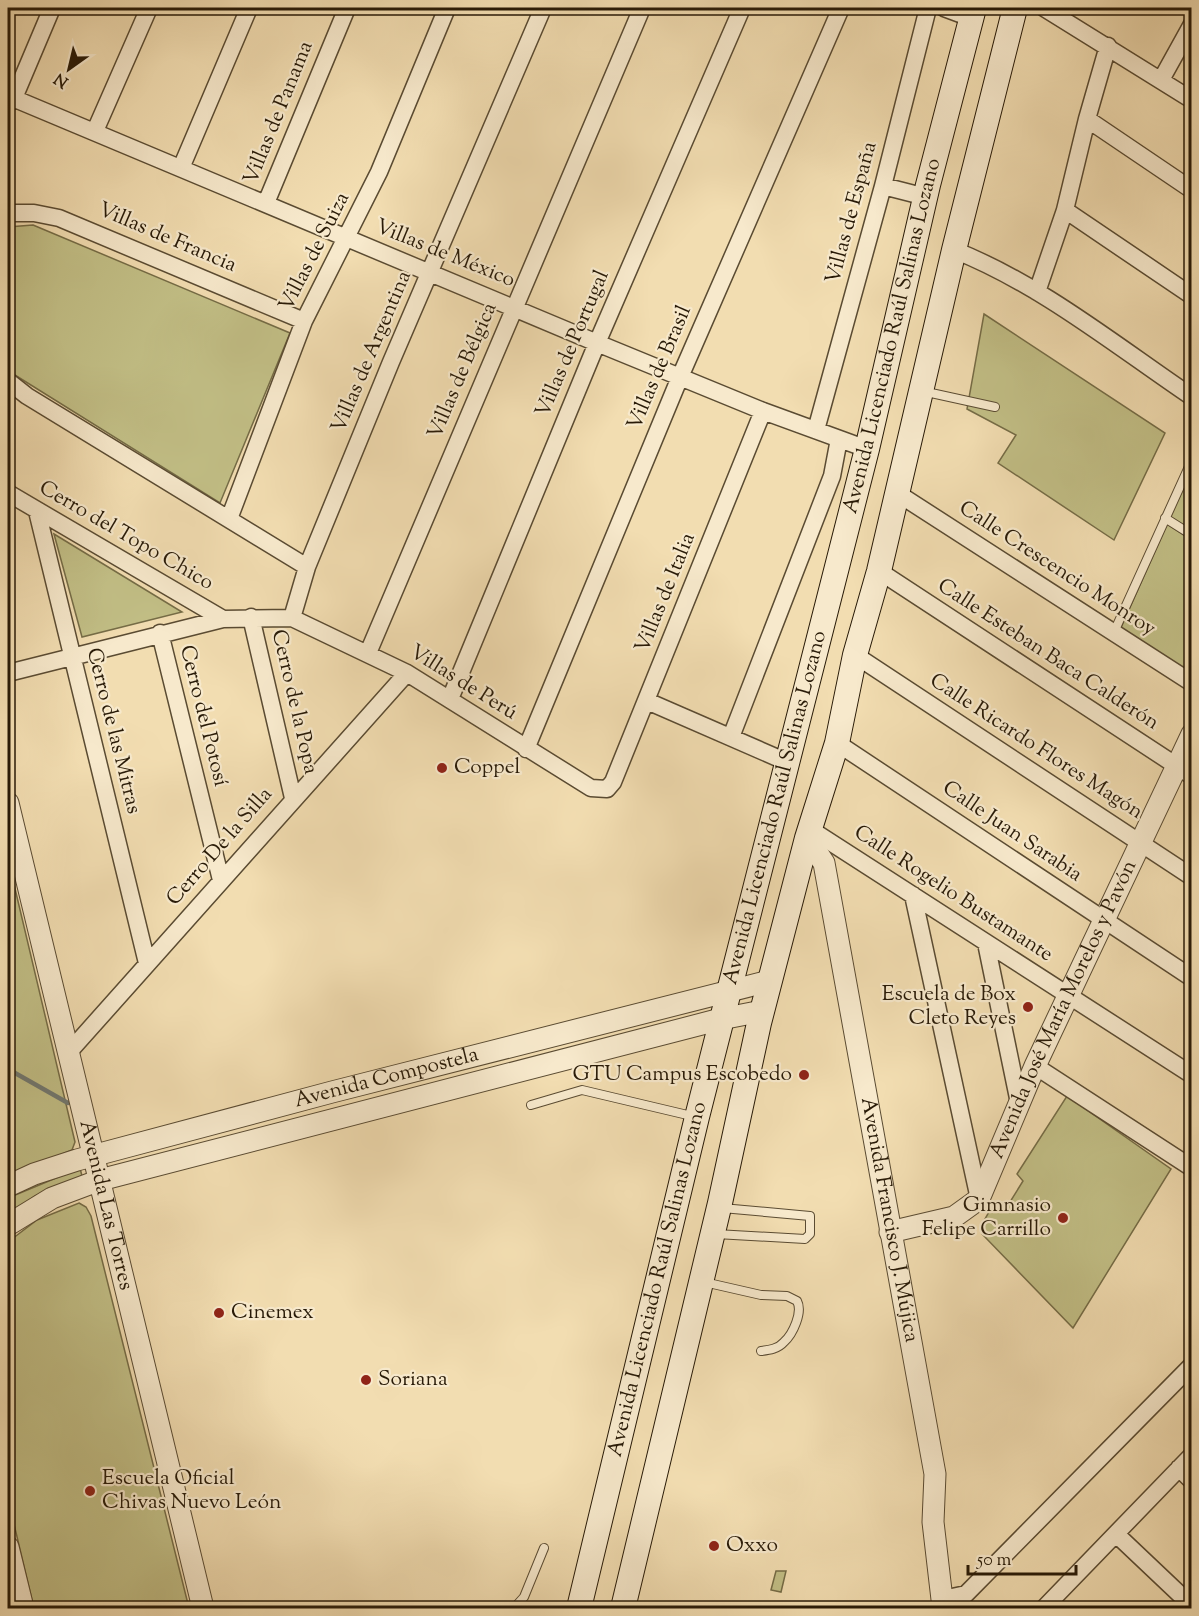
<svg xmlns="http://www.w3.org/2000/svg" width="1199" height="1616" font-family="'Sorts Mill Goudy',serif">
<rect width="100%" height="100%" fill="#f2ddb1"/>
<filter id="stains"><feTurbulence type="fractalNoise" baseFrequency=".00333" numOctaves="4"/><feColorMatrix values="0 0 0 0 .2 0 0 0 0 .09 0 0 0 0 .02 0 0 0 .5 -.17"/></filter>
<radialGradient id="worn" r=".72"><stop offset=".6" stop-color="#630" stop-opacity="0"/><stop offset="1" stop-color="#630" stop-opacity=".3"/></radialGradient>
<path fill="#c2bf86" stroke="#756c46" stroke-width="1.5" d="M33,225l257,108 -70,170 -210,-131 -2,-145z
M984,314l181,119 -51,107 -116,-77 18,-28 -49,-26z
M1191,470v61l-21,-14z
M1167,524l24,16v138l-71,-48z
M54,534l128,78 -100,25z
M8,859l67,283 -3,8 -64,26z
M1067,1096l104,73 -98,159 -91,-94 -1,-8 12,-21 12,5 18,-29 -6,-7z
M80,1168l2,8 -47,20 -27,20v-18z
M79,1203l7,4 5,9 98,392h-155l-26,-109v-257l29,-22z
M776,1571h10l-5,21 -10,-2z"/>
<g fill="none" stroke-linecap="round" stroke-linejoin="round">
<path stroke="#717971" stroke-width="4.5" d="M8,1069l60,34"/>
<g stroke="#5a4b32" stroke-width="10">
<path id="service" d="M922,391l73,16
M1165,518l27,17
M1114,632l78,-172
M531,1105l51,-15 114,27
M716,1234l89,5 5,-5v-18l-88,-8
M704,1282l57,13 26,1 10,5c6,11 -4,33 -13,41 -6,7 -15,8 -23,9
M432,1607l2,1
M514,1608l10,-11 20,-49"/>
</g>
<g stroke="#5a4b32" stroke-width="19">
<path id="minor" d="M944,8l27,10
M1044,8l148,92
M1161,80l31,-56
M8,96l589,247 166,68 104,38
M8,104l6,-6 38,-90
M1087,119l105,71
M95,131l54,-123
M181,168l68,-160
M883,186l43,11
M266,203l81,-195
M1065,210l127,86
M8,213h26l25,5 245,103
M954,250c86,34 161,95 238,147
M1037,292l28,-82 22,-91 21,-73
M8,381l19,15 280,171
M816,430l67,-244 45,-178
M8,493l215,126
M897,493l295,190
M37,511l110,452
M229,519l75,-198 75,-149 68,-164
M879,571l313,205
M251,617l42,181
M292,618l15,-51 84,-205 152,-354
M160,633l61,247
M368,653l274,-645
M855,655l337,222
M8,673l215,-54 69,-1 115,55 184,115 16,1 6,-7 150,-371
M450,699l147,-356 145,-335
M647,701l140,61
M731,737l101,-261 7,-37
M837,743l355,235
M526,749l154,-372 161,-369
M810,829l382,246
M913,895l66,304
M986,943l33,160
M69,1052l338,-379
M1035,1066l157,102
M1179,1468l13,13
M1116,1534l76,72
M943,1599l23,-5 226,-229
M1044,1608l148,-153"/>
</g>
<g stroke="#5a4b32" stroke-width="23">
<g id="tertiary">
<path id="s1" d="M8,803l195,805"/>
<path id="s2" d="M807,838l17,25 111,611 -2,48 10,86"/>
<path id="s3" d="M8,1186l26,-12 43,-14 255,-68 437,-111"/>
<path d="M8,1225l44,-27 48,-18 621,-161 41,-8"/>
<path id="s4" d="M890,1232l64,-15 25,-18 56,-133 157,-332"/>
<path d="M8,1547l15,61"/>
</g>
</g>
<g stroke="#281a07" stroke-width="26">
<g id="secondary">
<path id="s5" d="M579,1608l118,-491 170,-668 61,-264 46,-177"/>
<path d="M623,1608l97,-405 39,-180 48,-185 30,-95 18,-88 24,-84 75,-321 61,-242"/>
</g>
</g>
<use href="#service" stroke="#f7e9cc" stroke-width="8"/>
<use href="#minor" stroke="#f7e9cc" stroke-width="16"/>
<use href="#tertiary" stroke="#f7e9cc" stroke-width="21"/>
<use href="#secondary" stroke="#f7e9cc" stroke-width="24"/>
</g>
<g fill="#8f2418" stroke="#f7e9cc" stroke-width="2">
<circle cx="442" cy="768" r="6"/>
<circle cx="1028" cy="1007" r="6"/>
<circle cx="804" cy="1075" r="6"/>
<circle cx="1063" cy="1218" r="6"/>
<circle cx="219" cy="1313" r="6"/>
<circle cx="366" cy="1380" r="6"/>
<circle cx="90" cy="1491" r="6"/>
<circle cx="714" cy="1546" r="6"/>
</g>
<g text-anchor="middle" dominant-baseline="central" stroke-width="4.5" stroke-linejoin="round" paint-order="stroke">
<g font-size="21" fill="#281a07" stroke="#f7e9cc">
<text transform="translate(279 113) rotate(-68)">Villas de Panama</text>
<text transform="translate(852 213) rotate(-75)">Villas de España</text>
<text transform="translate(167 238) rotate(23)">Villas de Francia</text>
<text transform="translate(315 252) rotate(-63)">Villas de Suiza</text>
<text transform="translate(445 254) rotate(22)">Villas de México</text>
<text stroke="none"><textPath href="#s5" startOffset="1310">Avenida Licenciado Raúl Salinas Lozano</textPath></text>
<text transform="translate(573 344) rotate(-67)">Villas de Portugal</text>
<text transform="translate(372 352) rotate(-67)">Villas de Argentina</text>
<text transform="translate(660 368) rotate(-67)">Villas de Brasil</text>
<text transform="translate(463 371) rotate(-67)">Villas de Bélgica</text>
<text transform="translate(126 536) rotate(30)">Cerro del Topo Chico</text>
<text transform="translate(1057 569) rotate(33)">Calle Crescencio Monroy</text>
<text transform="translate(666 593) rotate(-68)">Villas de Italia</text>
<text transform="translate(1048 655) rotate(33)">Calle Esteban Baca Calderón</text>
<text transform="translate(463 683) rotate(32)">Villas de Perú</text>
<text transform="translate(294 702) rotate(77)">Cerro de la Popa</text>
<text transform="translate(203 716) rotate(76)">Cerro del Potosí</text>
<text transform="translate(113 731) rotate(76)">Cerro de las Mitras</text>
<text transform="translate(1036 747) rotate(33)">Calle Ricardo Flores Magón</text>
<text stroke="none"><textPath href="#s5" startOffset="824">Avenida Licenciado Raúl Salinas Lozano</textPath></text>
<text transform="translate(1012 832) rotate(34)">Calle Juan Sarabia</text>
<text transform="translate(220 847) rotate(-49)">Cerro De la Silla</text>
<text transform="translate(953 894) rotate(33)">Calle Rogelio Bustamante</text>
<text stroke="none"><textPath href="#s4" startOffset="304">Avenida José María Morelos y Pavón</textPath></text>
<text stroke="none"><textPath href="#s3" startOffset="394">Avenida Compostela</textPath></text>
<text stroke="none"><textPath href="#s1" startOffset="414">Avenida Las Torres</textPath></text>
<text stroke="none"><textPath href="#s2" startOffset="393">Avenida Francisco J. Mújica</textPath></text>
<text stroke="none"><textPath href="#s5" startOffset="338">Avenida Licenciado Raúl Salinas Lozano</textPath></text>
</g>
<g font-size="21" fill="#281a07" stroke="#f7e9cc" text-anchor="start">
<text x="454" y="768">Coppel</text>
<text x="1016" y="995" text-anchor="end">Escuela de Box<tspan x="1016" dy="24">Cleto Reyes</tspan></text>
<text x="792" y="1075" text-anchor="end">GTU Campus Escobedo</text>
<text x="1051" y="1206" text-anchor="end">Gimnasio<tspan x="1051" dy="24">Felipe Carrillo</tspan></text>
<text x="231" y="1313">Cinemex</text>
<text x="378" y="1380">Soriana</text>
<text x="102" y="1479">Escuela Oficial<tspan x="102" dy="24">Chivas Nuevo León</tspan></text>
<text x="726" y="1546">Oxxo</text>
</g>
</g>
<rect width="1199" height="1616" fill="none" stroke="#f2ddb1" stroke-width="30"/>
<rect x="9" y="9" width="1181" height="1598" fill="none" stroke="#281a07" stroke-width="3"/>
<rect x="15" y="15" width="1169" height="1586" fill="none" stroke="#281a07" stroke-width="1.5"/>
<g transform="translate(69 69) rotate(214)" stroke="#f7e9cc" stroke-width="4.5" paint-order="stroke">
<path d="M0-4.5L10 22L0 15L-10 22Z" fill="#281a07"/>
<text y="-9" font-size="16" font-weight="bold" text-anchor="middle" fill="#281a07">N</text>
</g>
<path d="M968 1565v9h108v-9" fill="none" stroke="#281a07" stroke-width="3"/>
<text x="977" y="1565" font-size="18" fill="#281a07" stroke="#f7e9cc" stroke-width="4.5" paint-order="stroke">50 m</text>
<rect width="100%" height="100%" filter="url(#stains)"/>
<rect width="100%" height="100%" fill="url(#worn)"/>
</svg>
